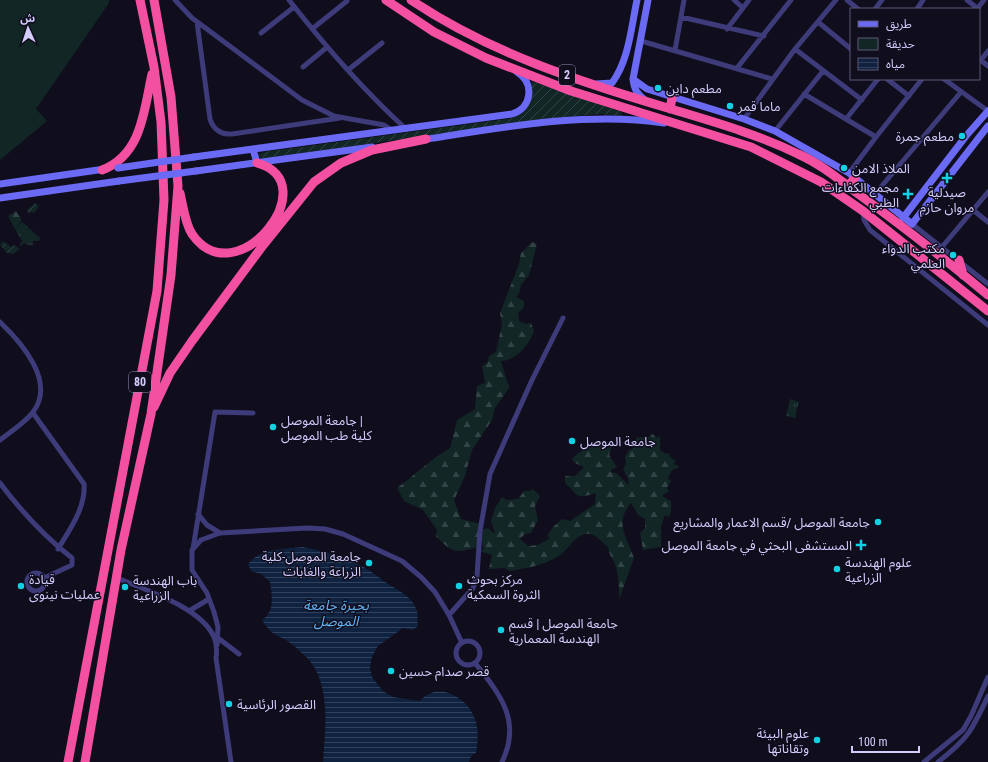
<svg xmlns="http://www.w3.org/2000/svg" width="988" height="762" font-family="'Roboto Condensed','Noto Sans Arabic',sans-serif">
<defs>
<pattern id="grass-tufts" width="24" height="20" patternUnits="userSpaceOnUse"><rect width="24" height="20" fill="#112625"/><path d="M3 7l-1-3M5 7V3M7 7l1-3M15 17l-1-3M17 17v-4M19 17l1-3" fill="none" stroke="#334446"/></pattern>
<pattern id="forest-firs" width="22" height="20" patternUnits="userSpaceOnUse"><rect width="22" height="20" fill="#112625"/><path d="M5 1l3.5 6h-7zM16 11l3.5 6h-7z" fill="#334446"/></pattern>
<pattern id="garden-furrows" width="10" height="10" patternUnits="userSpaceOnUse"><rect width="10" height="10" fill="#112625"/><path d="M-1 1l2-2M0 10L10 0M9 11l2-2" fill="none" stroke="#334446"/></pattern>
<pattern id="water-rules" width="6" height="5" patternUnits="userSpaceOnUse"><rect width="6" height="5" fill="#0f223f"/><path d="M0 2.5h6" fill="none" stroke="#31415c"/></pattern>
</defs>
<rect width="100%" height="100%" fill="#100d1d"/>
<path fill="url(#grass-tufts)" d="M22,222l18,16 -1,3h-6v4h-5l-4,-2 -3,4 -1,-3 2,-3 -7,-12z
M790,399l9,3 -3,10v6l-10,-2z"/>
<path fill="url(#forest-firs)" d="M16,211l6,9 -7,9 -7,-13z
M532,242l5,2 -8,31 -8,10 -2,9 -3,3 8,4v6l-6,6 1,8 7,3 5,-1 3,8c-5,14 -18,30 -33,30l8,27 -14,20 -3,12 -20,30 -7,26 -11,24 7,19 20,5v6l7,-2 7,6 -4,-13 4,-13 7,-11 5,3 11,-1 6,-8h6l3,-2 7,7 -5,10 3,14 -7,13 -6,1 -5,5 8,7 10,-1 12,-7 -3,-2 6,-9 9,-8 8,2 25,-17 1,-11c-22,7 -17,2 -31,-10v-7h10l9,-9 -9,-4 -3,-4c4,-6 12,-8 16,-14l3,2v-4l5,2 1,-3 9,-2 6,6 -3,9 8,12 -6,3v2l5,1 13,12 -1,-6 -5,-10 3,-5 -1,-7 4,-7 3,-1 5,-5 -1,-6 8,-1 3,2 4,-5 3,1 2,3 4,-2v14l6,4 4,-1 -1,3 7,5 -3,3 6,2 -1,2 -6,2 -4,8 3,3 -4,7 2,3 -7,5 9,5v11l-2,5 -4,-2 -4,11v21l-18,3 -3,-17 5,-5v-9l-7,-4 -7,-12c-17,20 -4,34 3,55l-15,42c1,-9 -1,-30 -5,-38 -3,-6 -5,-8 -6,-15 -7,-5 -13,-15 -23,-13 -12,3 -17,17 -28,23 -14,9 -31,11 -47,14l-6,-3 -15,1 3,-14 -13,-4 5,-2 -4,-13 -1,11c-25,6 -24,7 -43,-10l1,-7 -14,-20 -19,-9 -7,-13c18,-13 34,-29 53,-40l7,-28 18,-11 2,-23 8,-3 -3,-17 6,-4 1,-6 7,-4 6,-28 -2,-11 19,-49 2,-11z"/>
<path fill="#112625" d="M0,0h109v3l-73,106 11,12 -47,39z"/>
<path fill="url(#garden-furrows)" d="M534,82l88,30 -1,4 -21,-2 -37,3 -298,41 -6,-1v-3l5,-2 249,-34c17,-5 21,-20 17,-35z
M35,203l4,3 -5,7 -3,-1 -2,2 -2,-4z
M3,241l8,6 3,-2 6,4 -7,5 -6,-1 -7,-8z"/>
<path fill="url(#water-rules)" d="M302,547c28,5 58,14 79,32 11,9 31,15 36,32 1,4 0,10 1,15l-5,4 -10,-2 -25,18 -6,11 -2,10 2,10 11,14 10,6 27,4c17,-21 48,-4 55,18 4,12 3,22 1,34l-5,3 -2,6h-146c2,-32 8,-74 -13,-101 -4,-5 -11,-10 -16,-15 -13,-12 -21,-7 -32,-26 13,-8 10,-25 8,-38l-9,-8 -10,-3 -3,-7c14,-17 34,-14 54,-17z"/>
<g fill="none" stroke-linecap="round" stroke-linejoin="round">
<path stroke="#3d3b79" stroke-width="5" d="M175,0l17,18 110,82 32,16 50,9 8,5
M289,0c36,46 74,90 117,129
M734,0l9,8
M847,0l11,9
M967,0l10,8
M875,9l7,-9
M917,9l6,-9
M977,9l7,-9
M681,17l83,19
M197,22l13,97c3,10 11,16 22,15l108,-16
M818,22l33,27
M312,29l35,-28
M727,29l22,-29
M261,33l33,-26
M641,41l131,38
M795,49l67,51
M675,50l9,-50
M979,59l9,7
M981,60l7,-9
M303,67l23,-19
M737,68l54,-68
M348,70l34,-27
M887,79l22,17
M944,79l44,32
M804,94l72,43
M744,119l51,-70 41,-49
M846,119l32,-40
M775,131l48,-60
M849,173l27,-36 46,-58
M875,194l86,-102
M973,210l15,12
M863,212l1,8 6,10 118,95
M912,224l76,60
M942,247l46,-55
M0,322c22,21 56,60 33,90 -8,11 -23,20 -33,28
M33,413l51,71c2,23 -14,45 -26,65
M0,483c21,28 45,54 72,75v7l-28,13
M198,514l9,11 13,8
M193,549l22,-137 38,1
M27 582a9 9 0 1 1 18 0a9 9 0 1 1-18 0Z
M117,578c28,12 84,29 97,59 3,7 3,14 2,21l15,104
M189,611l20,-12
M449,615l24,-27 4,-12 3,-45 10,-57 42,-94 31,-62
M218,638l21,16
M456 653a12 12 0 1 1 24 0a12 12 0 1 1-24 0Z
M217,645l1,-18 -4,-15 -7,-19 -15,-23v-20l9,-10 19,-7 87,-5 18,1 18,5 59,27 19,16 14,15 14,23 13,28
M475,663c25,31 47,58 27,99
M924,762l39,-32 8,-14 17,-39
M938,762c31,-24 34,-32 50,-66"/>
<path stroke="#6b6af5" stroke-width="7" d="M633,79l14,10 97,30 31,12 74,42 63,51 76,-98
M596,84l16,-1c17,-23 19,-55 25,-83
M645,100c-8,-6 -11,-11 -12,-21l15,-79
M422,140c76,-12 165,-29 242,-17
M253,149l4,14
M194,157l318,-43c20,-6 23,-31 5,-42
M196,171l176,-24
M0,184l105,-15
M0,198l119,-17
M903,218l63,-82 22,-25"/>
<path stroke="#f350a1" stroke-width="9" d="M386,0l48,32 52,26 85,33 180,56 70,35 42,29 125,100
M411,0c79,53 169,82 260,109 43,13 86,25 127,45 23,10 43,27 63,42 43,31 86,65 127,99
M670,109l2,-11
M102,170c40,-15 42,-60 50,-96
M848,186l7,-8
M180,193c3,13 5,30 12,41 44,64 136,-52 65,-71
M959,260l4,15
M154,407l16,-34 22,-32 69,-93 53,-66 27,-19 31,-13 54,-11
M68,762l89,-471 7,-91 -3,-78 -7,-55 -14,-67
M85,762l36,-212 30,-136 20,-139 7,-89 -7,-89 -17,-97"/>
<path stroke="#6b6af5" stroke-width="7" d="M118,168l76,-11
M119,181l77,-10"/>
</g>
<g fill="#10d2e4" stroke="#100d1d" stroke-width="1.5">
<circle cx="658" cy="88" r="4"/>
<circle cx="730" cy="106" r="4"/>
<circle cx="962" cy="136" r="4"/>
<circle cx="844" cy="168" r="4"/>
<path d="M945 172h4v4h4v4h-4v4h-4v-4h-4v-4h4z"/>
<path d="M906 188h4v4h4v4h-4v4h-4v-4h-4v-4h4z"/>
<circle cx="953" cy="255" r="4"/>
<circle cx="273" cy="427" r="4"/>
<circle cx="572" cy="441" r="4"/>
<circle cx="878" cy="522" r="4"/>
<path d="M859 539h4v4h4v4h-4v4h-4v-4h-4v-4h4z"/>
<circle cx="369" cy="563" r="4"/>
<circle cx="837" cy="569" r="4"/>
<circle cx="21" cy="586" r="4"/>
<circle cx="459" cy="586" r="4"/>
<circle cx="125" cy="587" r="4"/>
<circle cx="501" cy="630" r="4"/>
<circle cx="391" cy="671" r="4"/>
<circle cx="229" cy="704" r="4"/>
<circle cx="817" cy="740" r="4"/>
</g>
<g text-anchor="middle" dominant-baseline="central" stroke-width="3" stroke-linejoin="round" paint-order="stroke">
<g fill="#100d1d" stroke="#9793b9" stroke-width="1">
<rect x="559" y="65" width="16" height="20" rx="3"/>
<rect x="129" y="372" width="22" height="20" rx="3"/>
</g>
<g font-size="12" font-weight="bold" fill="#d1ccfc">
<text x="567" y="75">2</text>
<text x="140" y="382">80</text>
</g>
<g font-size="13" fill="#d1ccfc" stroke="#100d1d" text-anchor="start">
<text x="666" y="88">مطعم داين</text>
<text x="738" y="106">ماما قمر</text>
<text x="954" y="136" text-anchor="end">مطعم جمرة</text>
<text x="852" y="168">الملاذ الامن</text>
<text x="899" y="187" text-anchor="end">مجمع الكفاءات<tspan x="899" dy="15">الطبي</tspan></text>
<text x="947" y="192" text-anchor="middle">صيدلية<tspan x="947" dy="15">مروان حازم</tspan></text>
<text x="945" y="248" text-anchor="end">مكتب الدواء<tspan x="945" dy="15">العلمي</tspan></text>
<text x="281" y="420">جامعة الموصل |<tspan x="281" dy="15">كلية طب الموصل</tspan></text>
<text x="580" y="441">جامعة الموصل</text>
<text x="870" y="522" text-anchor="end">جامعة الموصل /قسم الاعمار والمشاريع</text>
<text x="852" y="545" text-anchor="end">المستشفى البحثي في جامعة الموصل</text>
<text x="361" y="556" text-anchor="end">جامعة الموصل-كلية<tspan x="361" dy="15">الزراعة والغابات</tspan></text>
<text x="845" y="562">علوم الهندسة<tspan x="845" dy="15">الزراعية</tspan></text>
<text x="29" y="579">قيادة<tspan x="29" dy="15">عمليات نينوى</tspan></text>
<text x="467" y="579">مركز بحوث<tspan x="467" dy="15">الثروة السمكية</tspan></text>
<text x="133" y="580">باب الهندسة<tspan x="133" dy="15">الزراعية</tspan></text>
<text x="509" y="623">جامعة الموصل | قسم<tspan x="509" dy="15">الهندسة المعمارية</tspan></text>
<text x="399" y="671">قصر صدام حسين</text>
<text x="237" y="704">القصور الرئاسية</text>
<text x="809" y="733" text-anchor="end">علوم البيئة<tspan x="809" dy="15">وتقاناتها</tspan></text>
</g>
<g font-size="14" font-style="italic" fill="#62b3f4" stroke="#100d1d">
<text x="336" y="605">بحيرة جامعة<tspan x="336" dy="16">الموصل</tspan></text>
</g>
</g>
<rect x="850" y="8" width="130" height="72" fill="#100d1d" stroke="#5d5976"/>
<rect x="858" y="21" width="20" height="6" fill="#6b6af5" stroke="#5d5976"/>
<text x="886" y="28" font-size="12" fill="#d1ccfc">طريق</text>
<rect x="858" y="38" width="20" height="12" fill="#112625" stroke="#5d5976"/>
<text x="886" y="48" font-size="12" fill="#d1ccfc">حديقة</text>
<rect x="858" y="58" width="20" height="12" fill="url(#water-rules)" stroke="#5d5976"/>
<text x="886" y="68" font-size="12" fill="#d1ccfc">مياه</text>
<g transform="translate(28 28) rotate(357)" stroke="#100d1d" stroke-width="3" paint-order="stroke">
<path d="M0-3L7 15L0 10L-7 15Z" fill="#d1ccfc"/>
<text y="-6" font-size="11" font-weight="bold" text-anchor="middle" fill="#d1ccfc">ش</text>
</g>
<path d="M852 746v6h67v-6" fill="none" stroke="#d1ccfc" stroke-width="2"/>
<text x="858" y="746" font-size="12" fill="#d1ccfc" stroke="#100d1d" stroke-width="3" paint-order="stroke">100 m</text>
</svg>
